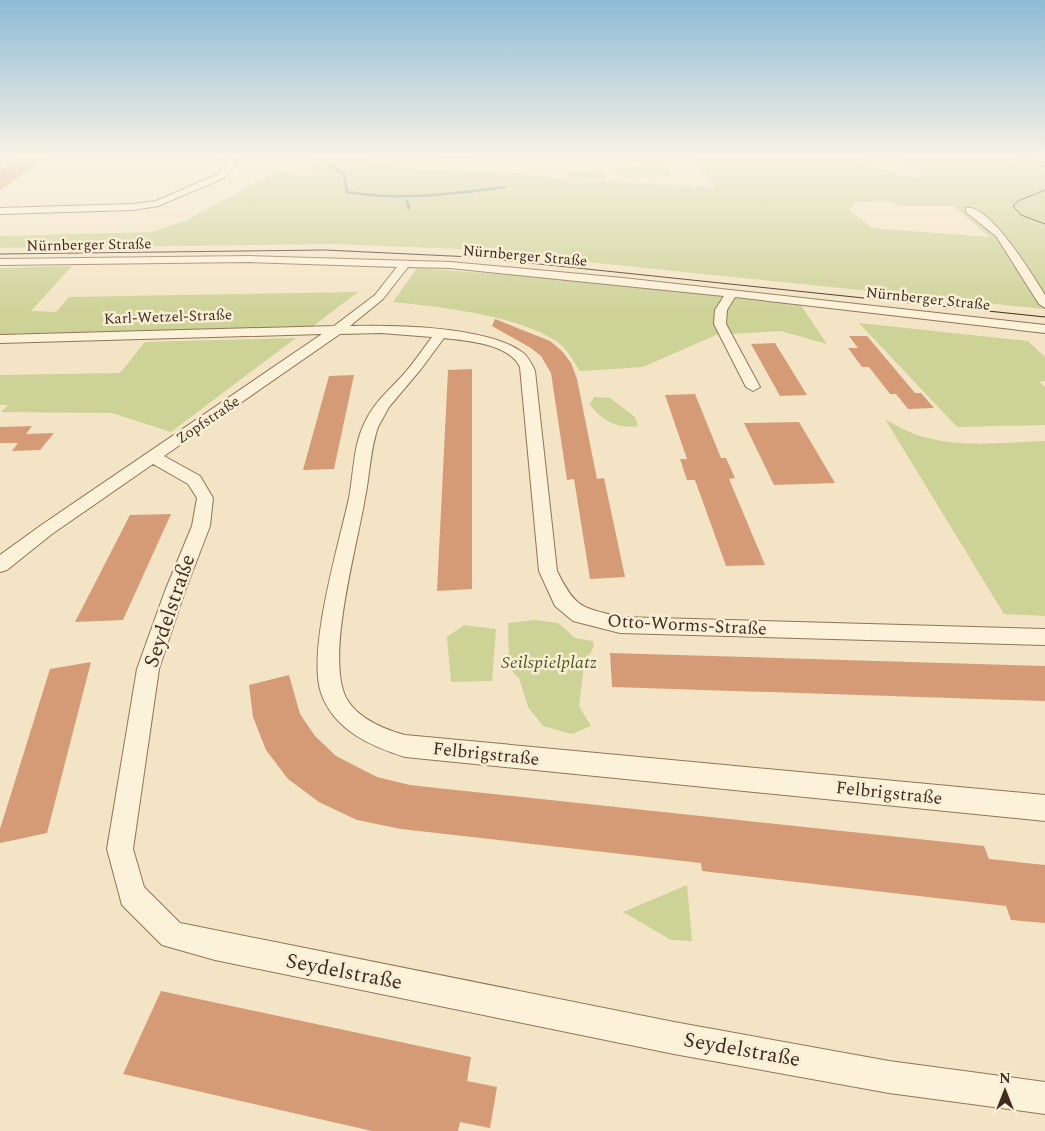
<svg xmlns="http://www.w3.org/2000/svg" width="1045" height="1131" font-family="Spectral,serif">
<rect width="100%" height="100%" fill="#f3e4c5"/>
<path fill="#cdd297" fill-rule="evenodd" d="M333,155h18l66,15 105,3 47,7 146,7 -22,-32h161c16,10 55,27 72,20l-26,-20h92l51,16 2,-2v140l-584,-60 -129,-5 -332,4v-12l152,-4 33,-11 92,-50 35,5 -2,-9 4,-8zM890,201l10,5h54l35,31 -117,-9 -23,-18 7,-8z
M665,167l6,9 -53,1 -4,-9z
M603,171l3,8h-38l-2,-7z
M72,266l-41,45 25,1 13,-15 289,-5 -45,34 -313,8v-66z
M417,268l173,13 210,23 27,40 -46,-13 -65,4 -73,32 -63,4c-6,-8 -12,-21 -20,-27 -39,-29 -120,-37 -167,-42z
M859,323l169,18 17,16v24l-6,1 6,5v38l-88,2z
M296,338l-125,94 -59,-19 -111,-1 7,-7h-8v-30l120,-2 25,-31z
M594,397l16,1 25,19 3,9c-20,3 -37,-5 -48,-22z
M885,419c50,33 103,24 160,22v175l-41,-2z
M535,620l23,3 17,15 18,3 1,5 -10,19 -5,41 12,20 -19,8 -29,-8 -15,-19 -9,-29 -10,-10 -1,-45z
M464,625l32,4 -4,52 -41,1 -4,-45z
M687,885l5,56 -21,-1 -48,-28z"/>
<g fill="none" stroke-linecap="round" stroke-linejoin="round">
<path stroke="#6c958a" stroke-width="2.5" d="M325,159l5,7 14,8 3,18c53,9 105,2 158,-5
M407,201l2,7"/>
</g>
<path fill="#d59b77" d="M23,155h27l-50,35v-20z
M495,319l55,22 12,10 9,12 6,16 20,100 7,-1 21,99 -35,2 -16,-100 -7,1 -16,-107 -10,-17 -10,-8 -39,-22z
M849,336h18l48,57h6l13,15 -26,1 -12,-15h-6l-21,-27h-7l-14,-19h10z
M775,343l32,52 -27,1 -29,-52z
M472,369v220l-35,2 11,-221z
M354,375l-20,94 -31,1 26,-94z
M695,394l26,64h5l9,20 -6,1 36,86 -39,1 -31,-86h-8l-7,-21h7l-22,-64z
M799,422l36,61 -61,2 -30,-62z
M32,426l-6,8 28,-1 -14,17 -28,1 6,-8h-18v-16z
M171,514l-48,106 -48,2 55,-107z
M610,653l435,13v35l-433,-14z
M91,662l-44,171 -47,10v-14l50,-160z
M289,675l11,39 15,22 21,20 41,21 33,8 27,3 547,58 5,13 56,6v58l-34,-3 -5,-14 -304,-35 -1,-8 -300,-34 -44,-9 -38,-18 -31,-23 -22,-29 -13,-33 -4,-32z
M161,991l310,66 -4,24 30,6 -7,41 -30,-6 -2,9h-86l-249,-57z"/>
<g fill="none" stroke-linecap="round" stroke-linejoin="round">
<g stroke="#907458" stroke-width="2">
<path id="minor" d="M219,155h9l8,8 -12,15 -66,28 -25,4 -133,4v-6l133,-4 23,-3 62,-27 9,-11z
M436,155h38l-4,2h-30z
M966,208c24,-4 67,68 79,87v13l-6,-4 -43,-68 -30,-24z
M249,256l201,6 173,16 422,47v8l-310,-36 -8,13 -1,14 34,63 -7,4 -7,-4 -32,-63 1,-14 9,-14 -274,-28 -42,-1 -25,32 -33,27c44,-1 136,0 172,26 6,4 10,12 13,19l22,200c19,38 24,36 63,46l425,12v16l-425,-12 -47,-12 -18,-15 -16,-35 -19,-204c-12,-24 -53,-26 -76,-29l-23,31 -32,38 -11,20c-8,23 -8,47 -13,71 -8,48 -36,147 -22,192 7,25 39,39 62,45l640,60v26l-640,-64c-35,-11 -71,-27 -84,-64 -14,-43 18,-149 28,-195 5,-26 4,-54 17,-78 8,-17 23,-30 36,-44 11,-12 20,-26 30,-39l-51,-4 -41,1 -176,122 36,20 13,22 -3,28 -25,65 -26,78 -26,180 11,38 36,36 494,99 215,39 156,21v32l-156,-21 -215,-39 -459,-94 -53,-15 -40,-40 -15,-56 30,-180 28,-78 27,-65 5,-28 -9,-14 -35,-20 -101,70 -45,36 -7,2v-17l40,-29 282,-192 -322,9v-8l334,-9 41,-31 22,-28 -148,-5 -249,3v-6z"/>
</g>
<g stroke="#5d422d" stroke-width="2">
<path id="major" d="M1021,155l24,2v6l-23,-6z"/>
</g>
<use href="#minor" fill="#fcf1d9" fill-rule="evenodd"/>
<use href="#major" fill="#f9d999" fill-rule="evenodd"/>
<path stroke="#3e2d1e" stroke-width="1" d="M1001,155l44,12
M1045,190l-27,11 -5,5 8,9 24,9
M0,254l325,-4 147,7 573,60"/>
</g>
<linearGradient id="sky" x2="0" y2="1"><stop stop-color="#8ebbd6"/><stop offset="0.5" stop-color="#faf3e5"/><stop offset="1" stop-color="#faf3e5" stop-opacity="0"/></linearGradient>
<rect width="1045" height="313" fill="url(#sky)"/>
<g text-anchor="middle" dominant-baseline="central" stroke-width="5" stroke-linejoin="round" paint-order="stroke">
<g font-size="15" fill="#3e2d1e" stroke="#f9eed5">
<text transform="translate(89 245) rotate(-1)">Nürnberger Straße</text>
<text transform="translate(525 256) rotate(5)">Nürnberger Straße</text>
<text transform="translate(928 299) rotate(6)">Nürnberger Straße</text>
<text transform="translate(168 317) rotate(-2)">Karl-Wetzel-Straße</text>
<text transform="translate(208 420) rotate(-34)">Zopfstraße</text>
</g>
<g font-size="18" fill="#3e2d1e" stroke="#f9eed5">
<text transform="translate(687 625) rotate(3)">Otto-Worms-Straße</text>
<text transform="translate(486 754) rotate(6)">Felbrigstraße</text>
<text transform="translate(889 793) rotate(6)">Felbrigstraße</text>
</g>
<g font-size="18" font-style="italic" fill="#505d22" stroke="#f9eed5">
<text x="549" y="662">Seilspielplatz</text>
</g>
<g font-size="21" fill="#3e2d1e" stroke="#f9eed5">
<text transform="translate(170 611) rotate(-71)">Seydelstraße</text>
<text transform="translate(344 972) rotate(11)">Seydelstraße</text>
<text transform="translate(742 1050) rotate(10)">Seydelstraße</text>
</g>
</g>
<g transform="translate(1005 1091)" stroke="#f9eed5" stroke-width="4" paint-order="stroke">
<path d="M0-4L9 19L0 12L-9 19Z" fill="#3e2d1e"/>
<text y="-8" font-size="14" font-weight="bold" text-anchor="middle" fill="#3e2d1e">N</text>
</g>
</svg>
